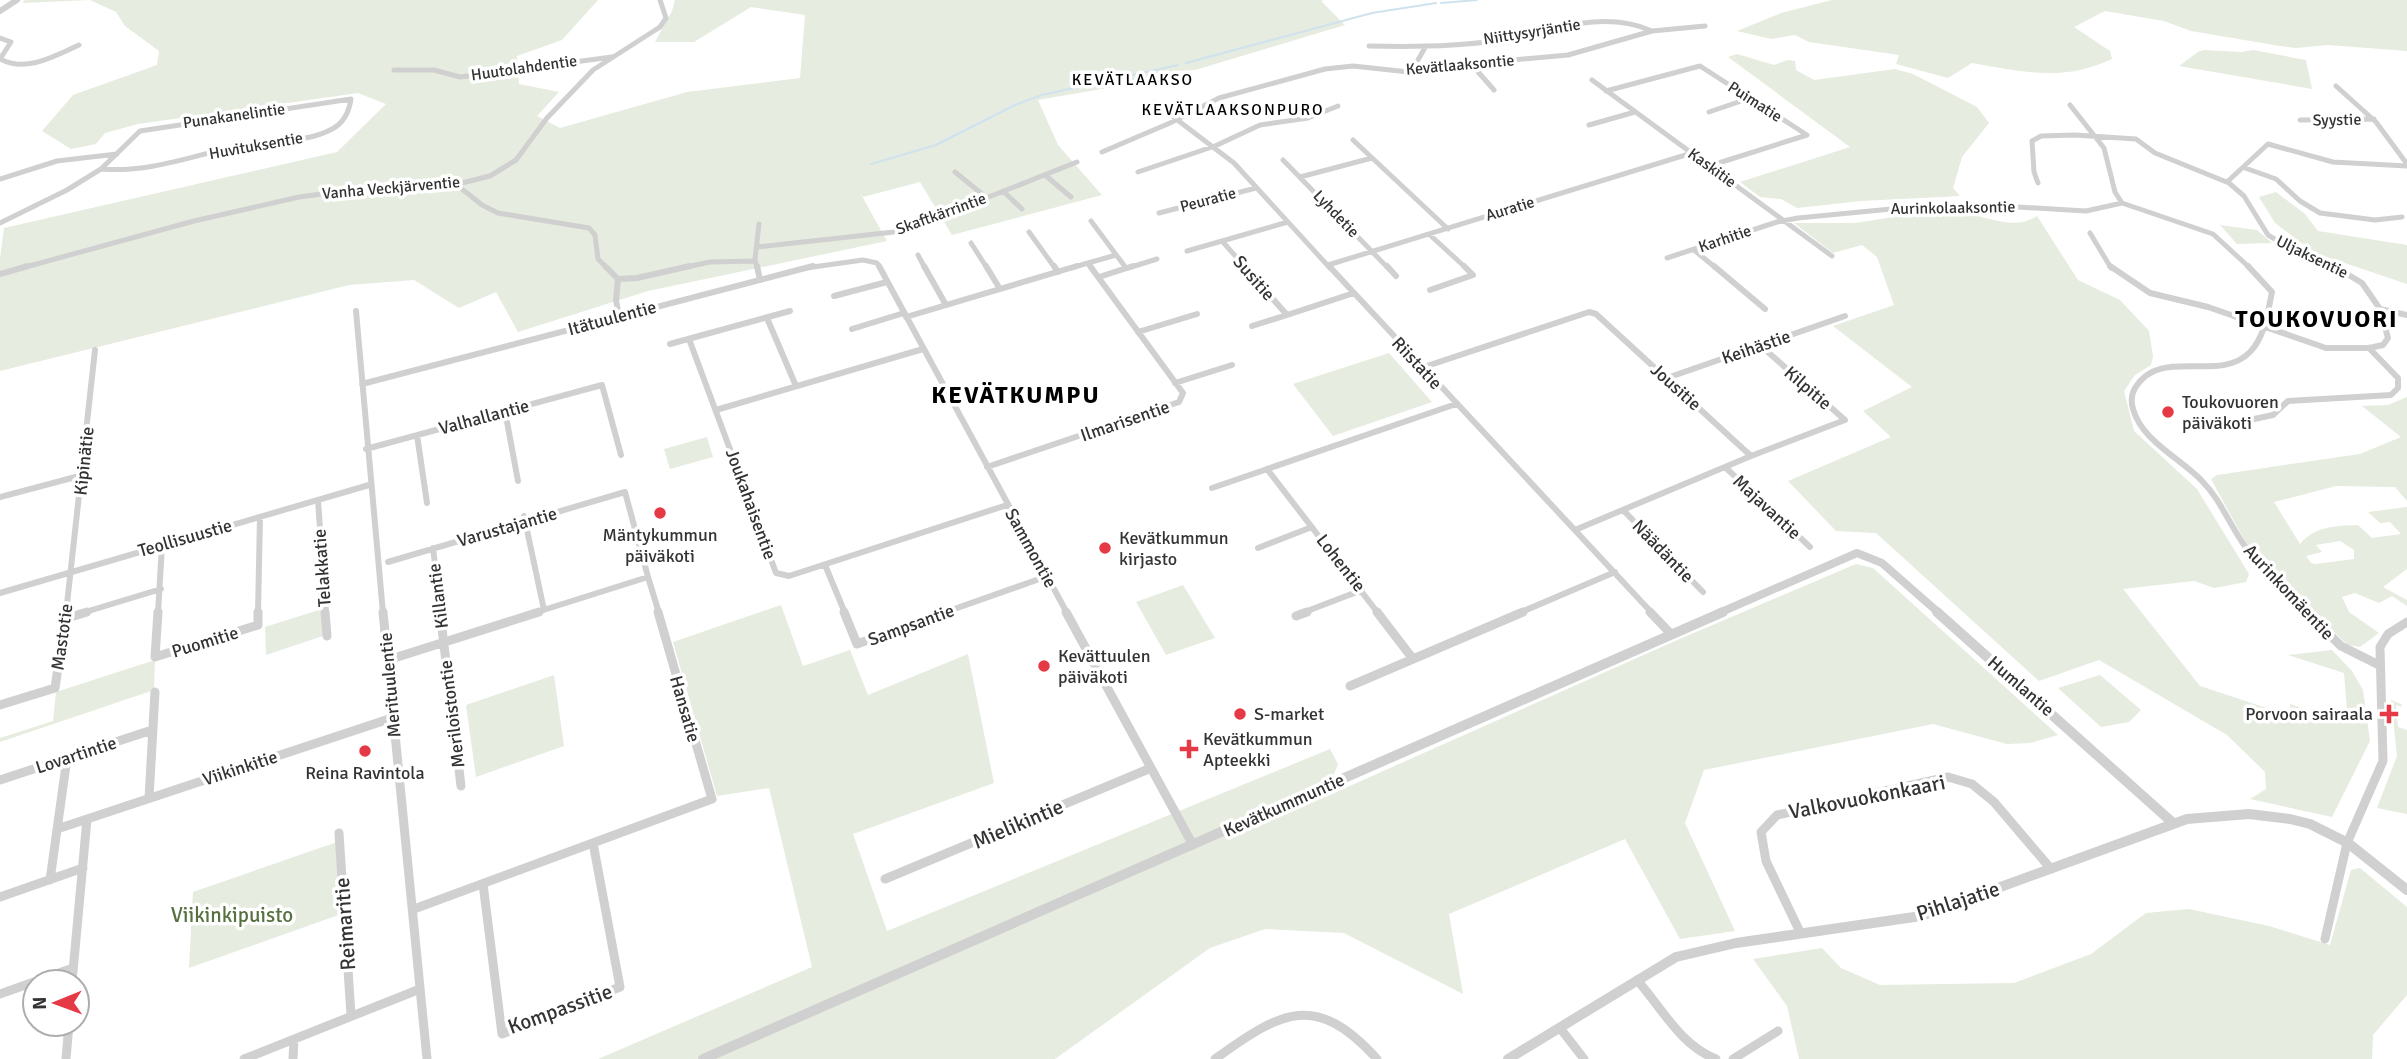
<svg xmlns="http://www.w3.org/2000/svg" width="2407" height="1059" font-family="Signika,sans-serif">
<rect width="100%" height="100%" fill="#fff"/>
<path fill="#e6ecdf" fill-rule="evenodd" d="M25,0h573l-36,40 -45,16 2,28 40,8 -22,24 23,12 127,-36 113,-14 5,-63 -54,-8 -57,35h-39l17,-31 3,-11h649l-3,1 24,24 -150,45 -21,1 -44,13 -92,16 20,45 44,50 -150,40 -32,-53 -57,15 -5,-8 29,52 -239,50 -130,41 -22,-40 -37,16 -45,-28 -65,5 -349,86v-112l4,-31 333,-76 49,-48 -28,-11 -220,31 -33,9 -9,11 -25,5 -29,-18 31,-36 84,-30 2,-14 -34,-25 -9,-14 -26,-12 -68,3z
M1832,0h575v51l-79,-6 -32,3 -16,-2 -89,-15 -27,-10 -59,-10 -31,16 36,24 2,8c-49,23 -88,13 -140,4l-24,15 -52,-14 3,-9 -90,-13 -14,-7 -24,4 -34,-8 44,-18z
M2204,50l37,2 12,-2 53,10 6,29 -133,-23 19,-14z
M1737,54l37,11 14,-5 7,1 1,9 18,10 81,-11 18,5 64,33 12,16 -27,34 -9,31 7,8 -99,5 -64,7 -16,-9 -21,-2 -20,-15 110,-35 -122,-90z
M2276,192l29,22 13,17 89,14v39l-92,-31 -40,-30 -16,-26z
M1920,213c15,1 31,-1 46,1 25,3 48,17 71,2l41,64 42,20 29,31 4,25 -2,9 -16,10 -11,16 10,40 63,58 52,85 -3,8 -32,6 -20,-7 -71,8 77,97 91,30 -1,-12 58,19 -4,-50 -56,-18 44,-5 20,21 11,19 7,51 -38,76 -82,-18 16,-10 -1,-17 -38,-37 -128,-75 -60,21 -163,-148 -40,-2 -48,-50 103,-44 -28,-26 49,-24 -79,-61 61,-21 -17,-48 -15,-12 -29,8 -39,-30h61z
M2220,225l37,5 15,13 -35,1z
M1389,353l43,49 -99,34 -40,-52z
M2407,397v104l-12,-14 -59,-1 -62,16 26,42c15,-18 35,-18 58,-19l14,13 29,-4 -11,-12 -10,1 -12,-11 39,-5v62l-24,18 24,13v6l-15,-10 -13,7 -24,-10 -13,4 7,15 30,21 -19,14 -12,-2 -44,-40 -56,-58 -37,-68 6,-4 143,-21 41,-17 -39,-31 26,-1zM2340,541l14,9v9l-39,5 -4,-1 -5,-7 16,-4 -6,-7z
M707,437l6,20 -43,12 -6,-20z
M1856,564l17,4 185,167 -28,8 -23,1 -74,-20 -229,46 -19,53 50,108 -55,8 -55,-100 -176,75 14,80 -119,-61 -79,-4 -55,19 -155,111h-457l214,-92 -43,-179 -52,8 -44,-154 108,-37 22,61 47,-16 18,45 100,-41 26,129 -141,51 34,97 443,-182 8,15 -13,33 350,-156z
M1183,585l32,53 -49,17 -30,-53z
M322,609l1,27 -57,19 -1,-28z
M155,660l-1,30 -154,52v-4l53,-17 3,-29z
M554,675l10,71 -88,31 -10,-72z
M2100,675l41,35 -12,12 -28,5 -43,-39z
M2391,700l10,4 1,3 -6,-2 2,22 9,3v84l-30,-6 20,-52z
M340,841l7,71 -158,56 4,-76z
M2360,868l47,39v88l-34,40 -1,24h-573l-12,-53 -34,-47 69,-11 19,20 39,17 134,-2 77,-29 55,-41 43,-4 80,17 61,19 21,-75z"/>
<g fill="none" stroke-linecap="round" stroke-linejoin="round">
<path stroke="#cfe2ee" stroke-width="2" d="M1441,3l36,-3
M1186,63l186,-50 64,-10
M871,164l65,-19 79,-40 27,-10 136,-30"/>
<path stroke="#d0d0d0" stroke-width="5" d="M0,38l11,4 -11,17
M1369,46c40,1 84,1 124,-5 52,-8 108,-33 159,-10
M0,59c26,14 55,-3 79,-14
M1472,65l22,25
M394,70h40l26,7 152,-20
M1411,72l15,-26
M1592,80l240,176
M2336,86l40,36 31,42
M1606,91l94,-25 107,69 -98,31
M351,99c-2,13 -7,24 -19,30 -27,15 -60,10 -90,16 -48,10 -91,28 -141,24l39,-38z
M1155,103l79,60 96,105
M2070,105l34,43 11,44 7,11 91,31 37,34
M1709,112l41,-14
M2300,120l74,-1
M1589,125l46,-13
M1353,140l95,89
M1102,152l68,-29 49,-25 106,-29 28,-3 65,7 71,-11 79,-7 84,-24 53,-5
M1283,160l105,108
M2245,168l31,11 24,22 20,12 55,7 27,-3
M955,172l32,26
M1138,172l77,-26 45,-21 48,-7 30,-12
M1045,175l26,22
M1300,177l72,-19
M0,179l57,-18 60,-7
M2227,182l41,-38 65,18 74,4
M2038,183l-4,-11 -2,-31 9,-5 34,-1 61,4 19,14 74,30 15,13 24,39 22,13 48,20
M457,185l25,20 16,8 91,15 6,7 3,24 9,9
M1003,191l19,18
M1159,213l97,-25
M1091,221l35,47
M0,223l67,-33 34,-21
M1029,232l26,36
M2090,233l21,35
M1430,235l36,33
M971,243l16,25
M757,247l146,-16 174,-69
M1694,250l22,18
M1187,251l35,-10
M918,255l7,13
M1667,258l110,-36 21,-4 114,-11 88,-1 86,5 36,-8
M1088,263l28,-8
M1328,265l364,-112
M22,268l172,-47 105,-24 69,-9 33,1 53,-4 36,-9 26,-16 31,-42 46,-48 67,-43 6,-9 -6,-18
M682,268l28,-6 45,-1
M757,268l-2,-9 4,-35
M806,268l57,-8 14,3 3,5
M1071,268l17,-5 4,5
M1128,268l29,-9
M1246,268l-24,-27 66,-19"/>
<path stroke="#d0d0d0" stroke-width="6" d="M605,266l13,13 19,-1 53,-12
M757,266l3,14
M879,266l188,347
M924,266l22,39
M986,266l14,23
M1054,266l4,6
M1244,266l43,49 67,-22
M1329,266l323,347
M1387,266l9,10
M1714,266l51,43
M2110,266l40,27 58,14 118,41h43l14,-3 5,-7 -8,-29
M2248,266l24,26c-4,19 -7,45 -22,60 -31,32 -90,-6 -115,36 -4,7 -4,14 -2,21 9,32 47,49 69,72 20,20 29,48 47,71 17,22 39,41 58,61
M2334,266l28,17 18,26 27,6
M0,274l28,-8
M1099,277l34,-11
M618,279l-2,21 3,16
M1430,290l43,-15 -9,-9
M834,296l53,-14
M356,311l27,302
M906,317l171,-51
M767,318l29,68
M1252,326l35,-11
M852,329l52,-16
M1138,332l59,-18
M689,339l87,234 13,3 218,-71
M670,344l120,-33
M1421,368l168,-56 7,2 155,142 -176,74
M1667,378l178,-62
M1175,383l57,-18
M362,384l451,-118
M716,410l207,-61
M505,411l13,70
M2254,419l19,-4 15,-14 103,-6 7,-7v-10l-29,-30
M417,435l10,68
M366,449l236,-64 19,70
M1751,456l94,-36 -85,-75
M987,467l192,-65 4,-9 -93,-127
M1725,467l85,80
M1267,469l111,144
M1212,488l244,-84
M0,497l83,-22
M318,500l8,113
M1623,510l80,82
M524,516l20,94
M433,548l8,65
M1258,548l54,-21
M388,562l237,-70 23,85
M825,565l20,48
M0,593l369,-108
M66,613l29,-263
M82,613l79,-24
M158,613l4,-68
M258,613l2,-96
M534,613l114,-36 11,36
M943,613l102,-36
M1302,613l60,-23
M1519,613l96,-41"/>
<path stroke="#d0d0d0" stroke-width="9" d="M158,612l-3,45 103,-32v-13
M325,612l2,24
M383,612l44,447
M440,612l21,174
M844,612l13,32 90,-32
M1066,612l127,233
M1377,612l36,47
M1650,612l20,21
M2306,612l35,34 38,19
M1296,616l11,-4
M64,619l23,-7
M388,660l151,-48
M1350,686l173,-74
M0,705l55,-17 11,-76
M0,780l152,-50
M149,798l6,-106
M57,829l335,-111
M339,833l12,182
M885,879l266,-111
M50,880l17,-122
M483,884l19,150 118,-47 -27,-144
M0,897l83,-29
M414,909l298,-110 -54,-187
M1800,932l-34,-71 -5,-29 16,-17 171,-38 24,7 22,18 57,67
M2325,939l22,-96 36,-82 -3,-114 8,-13 19,-12
M1637,980c25,28 43,65 79,79
M72,982l15,-163
M0,994l73,-26
M1560,1028l24,31
M66,1059l3,-35
M244,1059l176,-70
M293,1059l1,-20
M1215,1059c67,-48 100,-68 162,0
M1733,1059l45,-28"/>
<path stroke="#d0d0d0" stroke-width="6" d="M0,11l17,-11"/>
<path stroke="#d0d0d0" stroke-width="8" d="M1719,613l138,-60 25,10 57,50"/>
<path stroke="#d0d0d0" stroke-width="10" d="M1937,612l236,211
M703,1059l1020,-447
M1508,1059l168,-102 60,-14 185,-27 266,-97 62,-5 41,5 20,5 38,19 59,47"/>
</g>
<g fill="#e63946" stroke="#fff" stroke-width="2.5">
<circle cx="2168" cy="412" r="7"/>
<circle cx="660" cy="513" r="7"/>
<circle cx="1105" cy="548" r="7"/>
<circle cx="1044" cy="666" r="7"/>
<circle cx="1240" cy="714" r="7"/>
<path d="M2385.5 703.5h7v7h7v7h-7v7h-7v-7h-7v-7h7z"/>
<path d="M1185.5 738.5h7v7h7v7h-7v7h-7v-7h-7v-7h7z"/>
<circle cx="365" cy="751" r="7"/>
</g>
<g text-anchor="middle" dominant-baseline="central" stroke-width="7" stroke-linejoin="round" paint-order="stroke">
<g font-size="16" fill="#333" stroke="#fff">
<text transform="translate(1532 32) rotate(-9)">Niittysyrjäntie</text>
<text transform="translate(1460 65) rotate(-5)">Kevätlaaksontie</text>
<text transform="translate(524 68) rotate(-8)">Huutolahdentie</text>
<text transform="translate(1755 102) rotate(33)">Puimatie</text>
<text transform="translate(234 116) rotate(-8)">Punakanelintie</text>
<text transform="translate(2337 120) rotate(-1)">Syystie</text>
<text transform="translate(256 146) rotate(-10)">Huvituksentie</text>
<text transform="translate(1712 168) rotate(36)">Kaskitie</text>
<text transform="translate(391 188) rotate(-5)">Vanha Veckjärventie</text>
<text transform="translate(1208 200) rotate(-15)">Peuratie</text>
<text transform="translate(1953 208) rotate(-1)">Aurinkolaaksontie</text>
<text transform="translate(1510 209) rotate(-17)">Auratie</text>
<text transform="translate(941 214) rotate(-20)">Skaftkärrintie</text>
<text transform="translate(1336 214) rotate(46)">Lyhdetie</text>
<text transform="translate(1725 239) rotate(-19)">Karhitie</text>
<text transform="translate(2312 257) rotate(26)">Uljaksentie</text>
</g>
<g font-size="16" letter-spacing="2" fill="#000" stroke="#fff">
<text x="1133" y="80">KEVÄTLAAKSO</text>
<text x="1233" y="110">KEVÄTLAAKSONPURO</text>
</g>
<g font-size="18" fill="#333" stroke="#fff">
<text transform="translate(1254 278) rotate(49)">Susitie</text>
<text transform="translate(612 318) rotate(-15)">Itätuulentie</text>
<text transform="translate(1756 347) rotate(-19)">Keihästie</text>
<text transform="translate(1417 363) rotate(47)">Riistatie</text>
<text transform="translate(1676 387) rotate(42)">Jousitie</text>
<text transform="translate(1808 388) rotate(41)">Kilpitie</text>
<text transform="translate(484 417) rotate(-15)">Valhallantie</text>
<text transform="translate(1125 421) rotate(-19)">Ilmarisentie</text>
<text transform="translate(84 461) rotate(-84)">Kipinätie</text>
<text transform="translate(751 504) rotate(70)">Joukahaisentie</text>
<text transform="translate(1767 507) rotate(43)">Majavantie</text>
<text transform="translate(507 527) rotate(-16)">Varustajantie</text>
<text transform="translate(185 538) rotate(-16)">Teollisuustie</text>
<text transform="translate(1031 548) rotate(61)">Sammontie</text>
<text transform="translate(1663 551) rotate(46)">Näädäntie</text>
<text transform="translate(1341 563) rotate(52)">Lohentie</text>
<text transform="translate(322 568) rotate(-94)">Telakkatie</text>
<text transform="translate(2289 592) rotate(47)">Aurinkomäentie</text>
<text transform="translate(438 596) rotate(-97)">Killantie</text>
<text transform="translate(911 625) rotate(-20)">Sampsantie</text>
<text transform="translate(62 637) rotate(-82)">Mastotie</text>
<text transform="translate(205 642) rotate(-17)">Puomitie</text>
<text transform="translate(390 685) rotate(-95)">Merituulentie</text>
<text transform="translate(2021 686) rotate(41)">Humlantie</text>
<text transform="translate(685 709) rotate(74)">Hansatie</text>
<text transform="translate(452 714) rotate(-97)">Meriloistontie</text>
<text transform="translate(76 755) rotate(-18)">Lovartintie</text>
<text transform="translate(240 768) rotate(-18)">Viikinkitie</text>
<text transform="translate(1284 805) rotate(-24)">Kevätkummuntie</text>
</g>
<g font-size="18" fill="#333" stroke="#fff" text-anchor="start">
<text x="2182" y="402">Toukovuoren<tspan x="2182" dy="21">päiväkoti</tspan></text>
<text x="660" y="535" text-anchor="middle">Mäntykummun<tspan x="660" dy="21">päiväkoti</tspan></text>
<text x="1119" y="538">Kevätkummun<tspan x="1119" dy="21">kirjasto</tspan></text>
<text x="1058" y="656">Kevättuulen<tspan x="1058" dy="21">päiväkoti</tspan></text>
<text x="1254" y="714">S-market</text>
<text x="2373" y="714" text-anchor="end">Porvoon sairaala</text>
<text x="1203" y="739">Kevätkummun<tspan x="1203" dy="21">Apteekki</tspan></text>
<text x="365" y="773" text-anchor="middle">Reina Ravintola</text>
</g>
<g font-size="21" fill="#333" stroke="#fff">
<text transform="translate(1867 797) rotate(-11)">Valkovuokonkaari</text>
<text transform="translate(1018 824) rotate(-23)">Mielikintie</text>
<text transform="translate(1958 901) rotate(-18)">Pihlajatie</text>
<text transform="translate(345 924) rotate(-94)">Reimaritie</text>
<text transform="translate(560 1009) rotate(-20)">Kompassitie</text>
</g>
<g font-size="21" fill="#56703f" stroke="#fff">
<text x="232" y="915">Viikinkipuisto</text>
</g>
<g font-size="24" font-weight="bold" letter-spacing="2" fill="#000" stroke="#fff">
<text x="2317" y="319">TOUKOVUORI</text>
<text x="1016" y="395">KEVÄTKUMPU</text>
</g>
</g>
<g transform="translate(56 1003) rotate(269)"><circle r="33" fill="#ffffff" stroke="#adadad" stroke-width="2"/>
<path d="M0-5L12 26L0 18L-12 26Z" fill="#e63946"/>
<text y="-10" font-size="19" font-weight="bold" text-anchor="middle" fill="#333333">N</text>
</g>
</svg>
